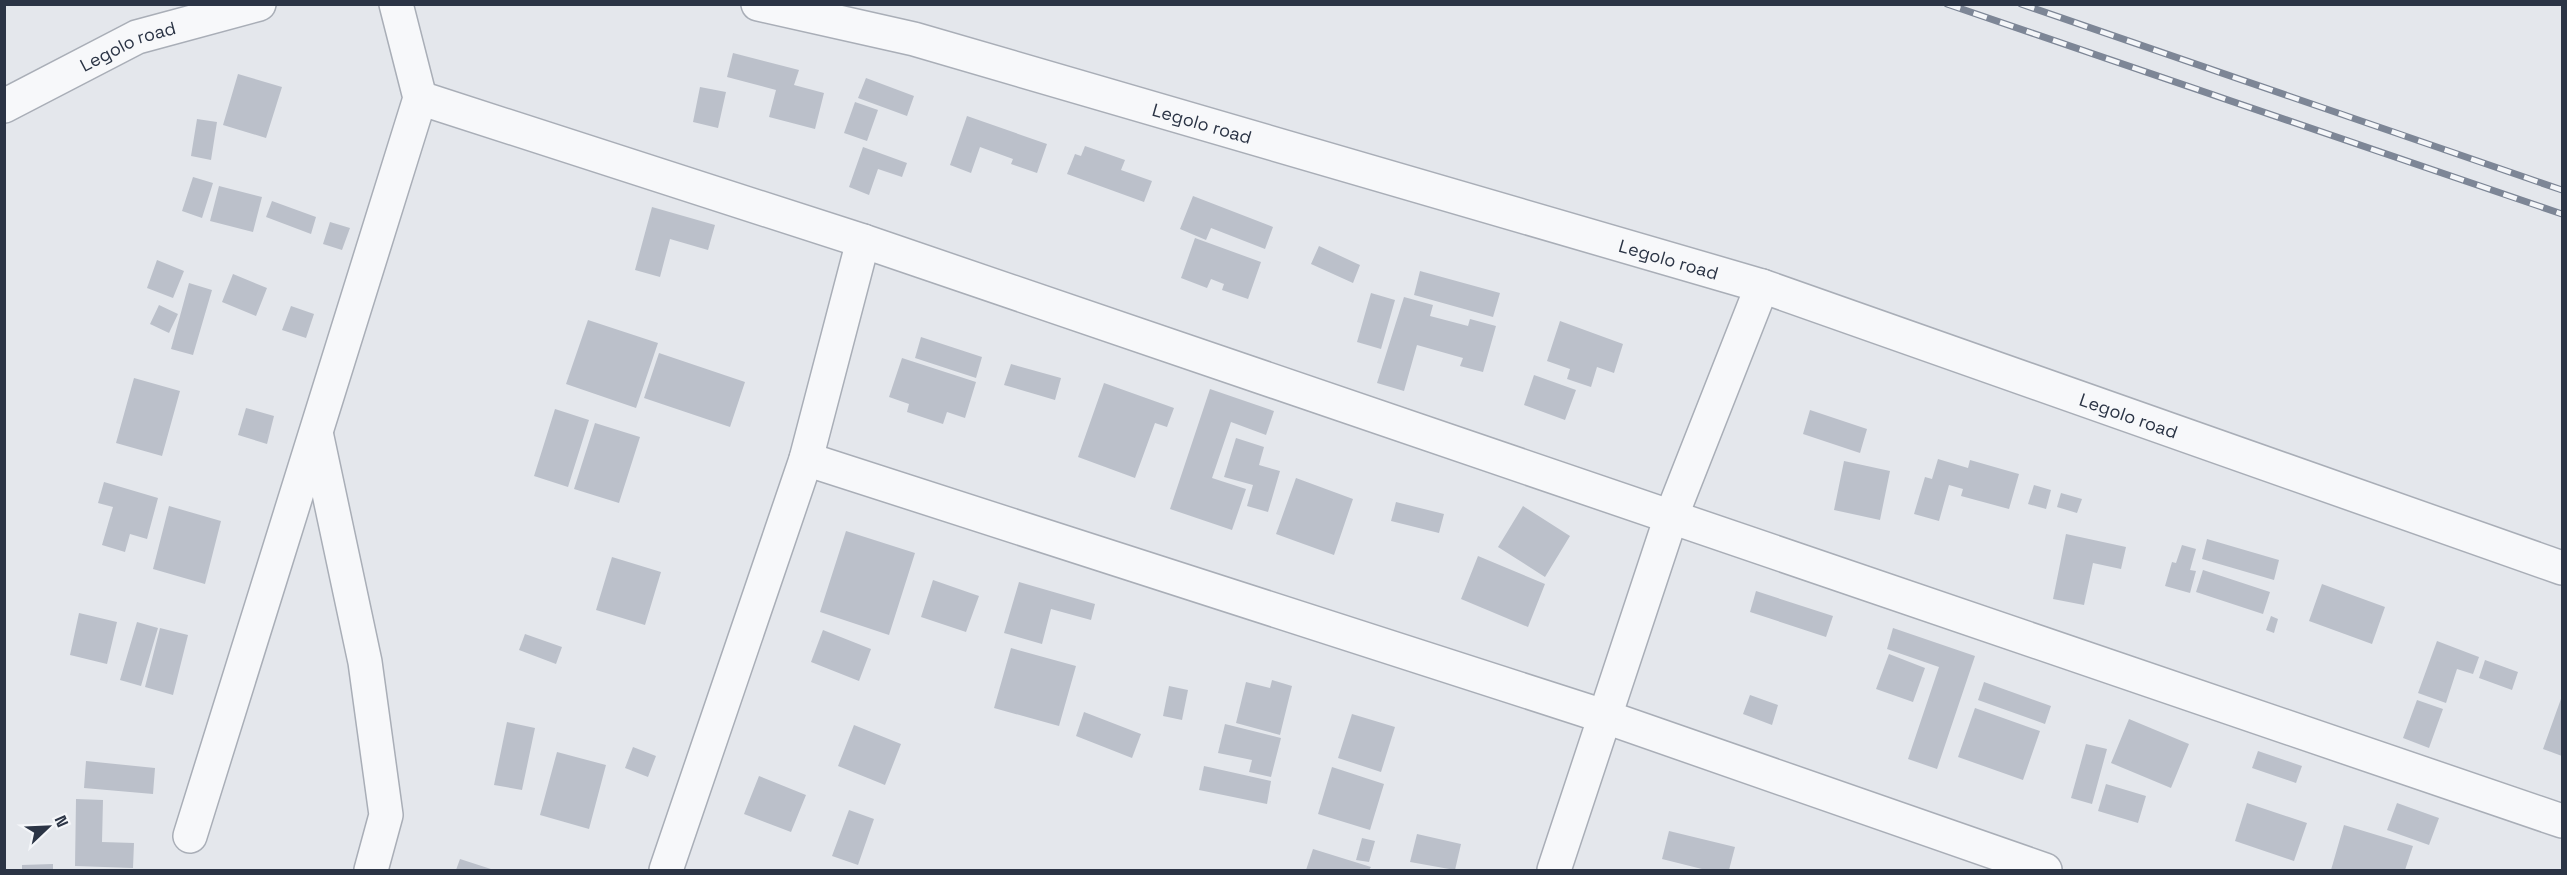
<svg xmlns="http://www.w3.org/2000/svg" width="2567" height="875" font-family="'Space Grotesk',sans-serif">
<rect width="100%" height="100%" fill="#e4e7ec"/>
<path fill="#bbc0ca" d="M733,53l66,17 -5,15 30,8 -9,36 -46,-12 7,-27 -49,-13z
M238,74l44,13 -16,51 -43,-13z
M866,78l48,18 -7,20 -49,-18z
M700,87l26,5 -8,36 -25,-6z
M855,102l23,8 -11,31 -23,-8z
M967,116l80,28 -10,29 -26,-9 2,-5 -33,-12 -9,26 -21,-8z
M197,119l20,3 -6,38 -20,-4z
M1085,146l40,14 -4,10 31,11 -8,21 -77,-28 8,-20 6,2z
M863,147l44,16 -5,14 -24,-8 -9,26 -20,-8z
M193,177l20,6 -11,35 -20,-7z
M219,186l43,11 -9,35 -43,-11z
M1193,196l80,31 -8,22 -54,-21 -5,12 -26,-11z
M272,201l44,16 -5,17 -45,-17z
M652,207l63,18 -7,25 -38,-11 -10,38 -25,-7z
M330,222l20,6 -8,22 -19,-6z
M1195,238l66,24 -13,37 -26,-9 2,-6 -13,-5 -4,9 -26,-10z
M1319,246l41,19 -7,18 -42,-19z
M157,260l27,11 -11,27 -26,-10z
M1420,271l80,22 -7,24 -79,-22z
M233,274l34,14 -11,28 -34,-14z
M189,283l23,7 -19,65 -22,-6z
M1371,293l24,7 -14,49 -24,-7z
M1404,297l29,8 -3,11 38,10 2,-7 26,7 -13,46 -23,-6 3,-8 -46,-13 -13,46 -27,-8z
M159,305l19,9 -9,19 -19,-9z
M291,306l23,8 -8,24 -24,-8z
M588,320l70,23 -22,65 -70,-24z
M1560,321l63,23 -9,29 -17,-6 -6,20 -24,-8 3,-10 -23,-8z
M921,337l61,20 -6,21 -61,-20z
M659,353l86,29 -15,45 -86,-29z
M902,358l74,24 -11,36 -18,-6 -4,12 -36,-12 2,-8 -20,-7z
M1011,364l50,14 -6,22 -51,-15z
M1534,375l42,15 -11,30 -41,-15z
M134,378l46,13 -18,65 -46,-13z
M1104,383l70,25 -7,19 -12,-4 -20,55 -57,-21z
M1210,389l64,22 -8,24 -35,-13 -19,56 34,11 -14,41 -62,-21z
M246,408l28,8 -7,28 -29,-9z
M555,409l34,11 -21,67 -34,-11z
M1810,410l57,19 -7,24 -57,-19z
M595,423l45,14 -21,66 -45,-14z
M1236,438l28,9 -5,18 21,6 -12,41 -21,-6 6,-21 -29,-8z
M1938,459l30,9 2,-8 49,14 -10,35 -48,-13 2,-7 -14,-4 -10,36 -25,-7 11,-37 7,2z
M1844,461l46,10 -10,49 -46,-10z
M1296,478l57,21 -19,56 -58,-21z
M104,482l54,16 -11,41 -17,-5 -5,18 -23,-7 11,-38 -15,-4z
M2034,485l17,5 -5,19 -18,-5z
M2061,493l21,6 -5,14 -20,-6z
M1396,502l48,12 -5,19 -48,-12z
M169,506l52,15 -16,63 -52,-15z
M1523,506l47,30 -25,41 -47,-30z
M846,531l69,22 -26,82 -69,-23z
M2066,534l60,13 -5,22 -28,-6 -9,42 -31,-6z
M2207,539l72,21 -5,20 -72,-21z
M2182,545l14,4 -6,21 6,1 -6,22 -25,-7 7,-24 4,1z
M1478,556l67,28 -17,43 -67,-28z
M612,557l49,15 -16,53 -49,-15z
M2203,570l67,22 -7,22 -67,-22z
M933,580l46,16 -13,36 -45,-15z
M1019,582l76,22 -4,16 -40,-11 -9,35 -38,-11z
M2322,584l63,23 -13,37 -63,-23z
M1756,591l77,25 -7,21 -76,-25z
M79,613l38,9 -10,42 -37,-9z
M2271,616l7,3 -4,14 -8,-3z
M137,622l21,6 -17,58 -21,-6z
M160,628l28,7 -15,60 -28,-8z
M1893,628l82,28 -38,113 -29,-10 31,-92 -52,-18z
M823,630l48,19 -12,32 -48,-19z
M525,634l37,13 -6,17 -37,-14z
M2437,641l42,16 -6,17 -16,-5 -11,34 -28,-10z
M1011,648l65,18 -17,60 -65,-18z
M1889,654l36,14 -12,34 -37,-13z
M2485,660l33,12 -6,18 -33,-12z
M1272,680l20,6 -12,49 -44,-12 10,-41 24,6z
M1984,682l67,24 -6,18 -67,-24z
M1169,686l19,4 -6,30 -19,-4z
M1750,695l28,10 -6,20 -29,-11z
M2562,696v60l-19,-7z
M2417,700l26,9 -14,39 -26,-10z
M1975,708l65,23 -17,49 -65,-23z
M1084,712l57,22 -9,24 -56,-22z
M1352,714l43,13 -14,45 -43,-14z
M2129,719l60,25 -18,44 -60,-25z
M507,722l28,6 -13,62 -28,-5z
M1225,724l56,14 -10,39 -22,-5 3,-12 -34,-7z
M854,725l47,19 -16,41 -47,-19z
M2086,744l21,5 -15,55 -21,-6z
M633,747l23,9 -8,21 -23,-9z
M2258,751l44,15 -6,17 -44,-15z
M557,752l49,13 -17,64 -49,-14z
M86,761l69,7 -2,26 -69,-6z
M1204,766l67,15 -4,23 -68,-14z
M1332,767l52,17 -14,46 -52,-16z
M759,776l47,19 -15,37 -47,-18z
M2106,784l40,12 -8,27 -40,-12z
M76,799l27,1 -1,42 32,1 -1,25 -58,-2z
M2247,803l60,20 -13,38 -59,-20z
M2397,803l42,15 -10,27 -42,-15z
M849,810l25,9 -16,46 -26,-9z
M2344,825l69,21 -8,24h-74z
M1669,831l66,16 -6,23h-23l-44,-11z
M1417,834l44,10 -6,26 -45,-8z
M1362,838l13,3 -6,21 -13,-2z
M1313,849l58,18 -2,3h-63z
M460,859l34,11h-38z
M53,864v6h-31v-5z"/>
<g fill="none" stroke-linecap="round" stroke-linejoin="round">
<g stroke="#a9aeb7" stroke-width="36">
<g id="minor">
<path id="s1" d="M758,4l156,35 848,247 800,282"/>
<path d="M420,98l443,143 1699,580"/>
<path id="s2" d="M4,106l133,-69 122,-33"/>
<path d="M317,437l48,225 21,153 -15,55"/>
<path d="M806,459l797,257 442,154"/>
<path d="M190,836l230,-738 -24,-94"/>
<path d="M666,870l140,-411 57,-218"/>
<path d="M1554,870l117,-353 91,-231"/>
</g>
</g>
<use href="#minor" stroke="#f7f8fa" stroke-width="33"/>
<g stroke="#7d8696" stroke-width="7">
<path id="rail" d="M1947,4l615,210
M2021,4l541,186"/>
</g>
<use href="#rail" stroke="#f4f6f9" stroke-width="4.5" stroke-dasharray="14" stroke-linecap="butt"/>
</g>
<g text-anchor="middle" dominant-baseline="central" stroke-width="4.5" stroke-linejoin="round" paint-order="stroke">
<g font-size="18" fill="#2b3445" stroke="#f4f6f9">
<text stroke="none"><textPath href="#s2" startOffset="138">Legolo road</textPath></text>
<text stroke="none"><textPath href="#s1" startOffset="460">Legolo road</textPath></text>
<text stroke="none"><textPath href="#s1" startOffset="946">Legolo road</textPath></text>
<text stroke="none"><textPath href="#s1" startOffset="1432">Legolo road</textPath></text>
</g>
</g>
<rect width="2567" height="875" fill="none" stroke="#2b3445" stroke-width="12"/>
<g transform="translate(48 827) rotate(67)" stroke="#f4f6f9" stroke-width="4.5" paint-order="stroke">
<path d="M0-4.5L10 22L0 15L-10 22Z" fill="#2b3445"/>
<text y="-9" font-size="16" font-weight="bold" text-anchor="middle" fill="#2b3445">N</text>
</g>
</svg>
